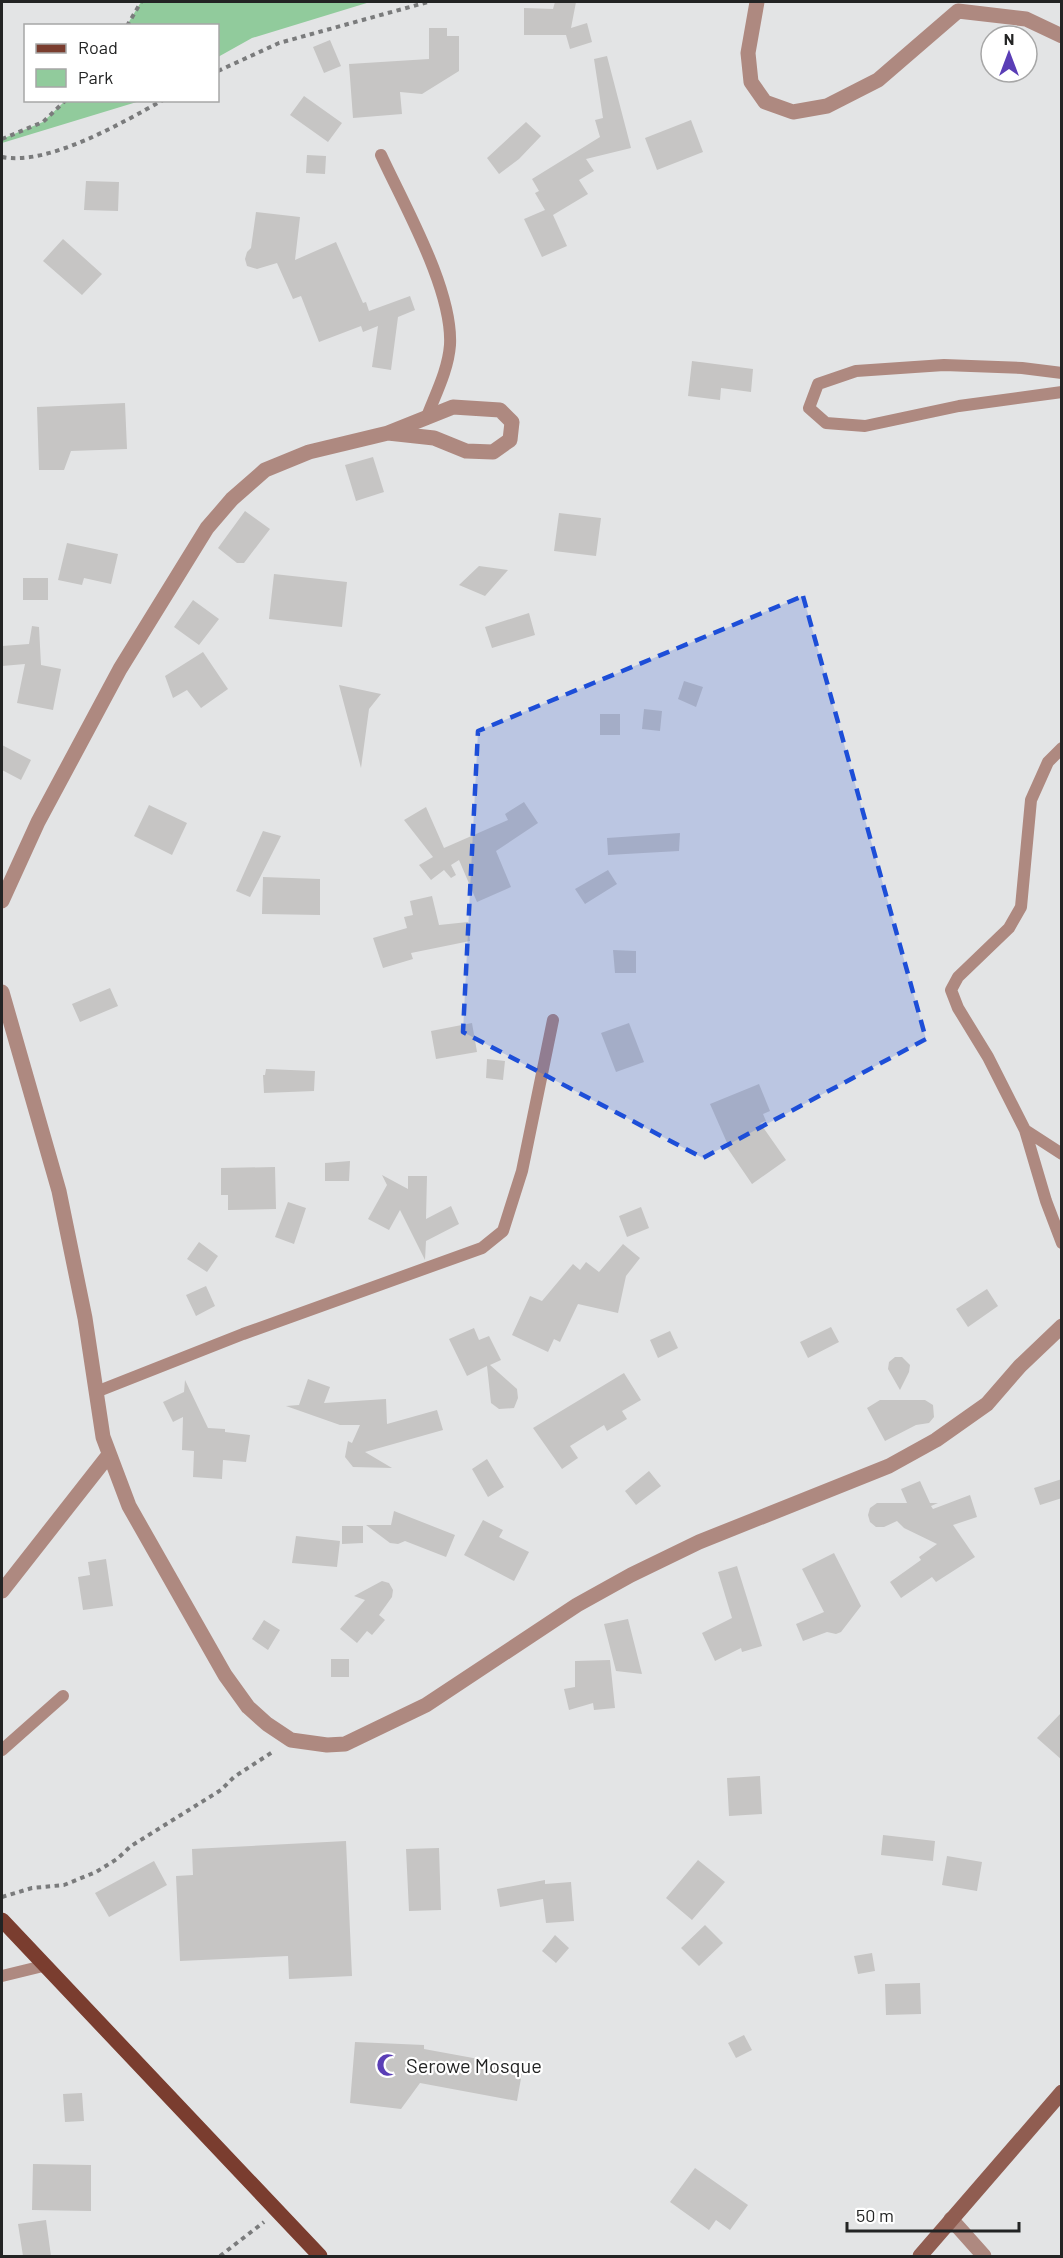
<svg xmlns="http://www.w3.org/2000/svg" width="1063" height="2258" font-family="Barlow,sans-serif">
<rect width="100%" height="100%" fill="#e3e4e5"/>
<path fill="#91cb9c" d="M141,2h229l-118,36 -34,19v-31l-91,-1z
M66,100l74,1 -138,42v-4l41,-17z"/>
<path fill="#c6c5c4" d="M555,2h21l-5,26 16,-5 5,19 -22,7 -4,-14h-42v-27l29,1z
M429,28h18v8h12v35l-37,23 -22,-2 2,22 -49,4 -4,-54 80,-5z
M330,40l11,26 -17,7 -11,-26z
M607,56l24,92 -45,11 8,12 -15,9 9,14 -35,21 14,31 -25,11 -18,-38 21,-9 -10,-17 4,-2 -7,-12 68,-42 -5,-17 8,-2 -9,-59z
M304,96l38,27 -14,19 -38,-27z
M691,120l12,32 -46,18 -12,-32z
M526,122l15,14 -22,23 -20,15 -12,-16z
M307,155l19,1 -1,18 -19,-1z
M86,181l33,1 -1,29 -34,-1z
M256,212l44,5 -5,43 41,-18 27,61 3,-1 3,9 41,-15 5,14 -17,7 -7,53 -19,-3 6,-41 -15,6 -2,-6 -42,16 -18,-46 -8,3 -16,-36 -20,6 -10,-3 -2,-7 2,-7 4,-4z
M63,239l39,35 -20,21 -39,-34z
M692,361l61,8 -2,23 -30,-4 -1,12 -32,-4z
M125,403l2,46 -56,2 -7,19h-25l-2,-63z
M373,457l11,35 -28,9 -11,-36z
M245,511l25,18 -26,34h-7l-19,-15z
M559,513l42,5 -5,38 -42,-5z
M67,543l51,11 -7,30 -27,-6 -2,7 -24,-5z
M479,566l29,4 -23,26 -26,-11z
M274,574l73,8 -5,45 -73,-8z
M23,578h25v22h-25z
M193,600l26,19 -20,26 -25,-18z
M529,613l6,22 -43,13 -7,-21z
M32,626l7,1 2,38 20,4 -8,41 -36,-7 8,-39 -23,2v-20l27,-2z
M203,652l25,37 -27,19 -14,-18 -14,8 -8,-22z
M684,681l19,6 -7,20 -18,-8z
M339,685l42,9 -12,15 -8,59z
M644,709l18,2 -2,20 -18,-2z
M600,714h20v21h-20z
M2,745l29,15 -10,20 -19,-10z
M524,802l14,21 -42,28 15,36 -34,15 -18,-42 -8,5 5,10 -5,3 -7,-8 -13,10 -12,-15 14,-8 -29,-37 22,-13 18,41 64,-28 -3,-6z
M149,805l38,18 -15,32 -38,-19z
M263,831l18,5 -31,61 -14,-6z
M680,833l-1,18 -71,4 -1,-17z
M608,870l9,14 -32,20 -10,-15z
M263,877l57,2v36l-58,-1z
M432,896l7,29 29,-3 2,19 -59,12 2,6 -30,9 -10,-30 34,-10 -3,-11 9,-2 -3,-14z
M613,950l23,1v22h-21z
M110,988l8,18 -38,16 -8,-18z
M472,1023l5,29 -41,7 -5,-28z
M629,1023l15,39 -28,10 -15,-39z
M487,1059l18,2 -2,19 -17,-2z
M266,1069l49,2 -1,20 -50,2 -1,-18h2z
M759,1084l11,27 -7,3 3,7 -6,2 26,37 -34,24 -26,-38 2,-1 -18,-41z
M350,1161l-1,20h-24v-18z
M275,1167l1,42 -48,1v-15h-7v-27z
M382,1175l26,14v-13h19l-1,43 25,-13 8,18 -33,17 -1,19 -25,-50 -11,20 -21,-11 19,-34z
M288,1202l18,6 -12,36 -19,-7z
M641,1207l8,21 -22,9 -8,-21z
M199,1242l19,14 -11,16 -20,-13z
M623,1244l17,14 -14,18 -8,37 -40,-9 -18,38 -6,-3 -6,13 -36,-17 18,-39 12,5 31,-37 7,6 6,-8 13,10z
M206,1286l9,20 -19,10 -10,-21z
M987,1289l11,17 -30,21 -12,-18z
M831,1327l8,15 -31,16 -8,-16z
M474,1328l5,12 10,-4 12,24 -11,5 27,24 1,9 -4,10 -15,1 -8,-6 -4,-37 -20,10 -18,-37z
M670,1331l8,17 -20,10 -8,-18z
M895,1357h7l8,8 -1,7 -9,18 -12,-21 1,-7z
M624,1373l17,27 -19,11 5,8 -20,12 -3,-6 -34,21 8,12 -16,11 -29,-41z
M308,1379l22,8 -6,16 62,-4 1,25 50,-14 6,20 -78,22 27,16 -39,-1 -8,-10 3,-16 4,2 8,-18h-20l-54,-19 13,-1z
M185,1380l23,48 17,1v3l25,3 -4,27 -23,-2 -1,19 -29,-2 1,-26 -12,-1 1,-33 -10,5 -10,-20 21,-10z
M880,1400h45l8,5 1,12 -5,6 -13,2 -31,16 -18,-33z
M487,1459l17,28 -16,10 -16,-28z
M649,1471l12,15 -25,19 -11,-14z
M1062,1479v19l-22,7 -6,-17z
M920,1481l10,22h8l-7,3 2,3 37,-14 7,22 -24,8 22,32 -39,25 -4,-5 -31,21 -11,-16 31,-22 -2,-3 18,-13 -33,-16 -7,-7 -13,6h-8l-6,-5 -2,-7 2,-7 7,-5h30l-6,-14z
M394,1511l61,24 -9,22 -41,-16 -7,3 -8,-1 -24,-18h25z
M483,1520l20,10 -4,7 30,15 -15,29 -50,-26z
M342,1526h21v17l-21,1z
M296,1536l44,5 -3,26 -45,-4z
M834,1553l27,53 -20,26 -5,2 -9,-2 -24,9 -7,-17 28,-12 -22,-43z
M106,1559l7,47 -30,4 -5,-33 12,-2 -2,-13z
M737,1566l25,80 -20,6 -1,-4 -26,13 -13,-28 30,-15 -14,-46z
M382,1581l7,2 4,7 -1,7 -13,18 6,5 -13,15 -5,-4 -10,12 -17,-14 25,-29 -11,-4z
M628,1619l14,55 -26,-3 -12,-47z
M264,1620l16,10 -12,20 -16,-11z
M331,1659h18v18h-18z
M610,1660l5,48 -21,2 -1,-7 -24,7 -5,-21 11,-2v-26z
M1062,1712v48l-25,-22z
M760,1776l2,38 -33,2 -2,-38z
M883,1835l52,6 -2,20 -52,-6z
M346,1841l6,135 -63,3 -1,-23 -108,5 -4,-85 17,-1 -1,-26z
M439,1848l2,62 -32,1 -3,-62z
M947,1856l35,6 -5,29 -35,-6z
M698,1860l27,22 -33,38 -26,-22z
M154,1861l13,24 -58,32 -14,-24z
M545,1880v4l26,-2 3,39 -28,2 -3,-24 -43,8 -3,-18z
M705,1925l18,18 -24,23 -18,-18z
M555,1935l14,13 -13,15 -14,-12z
M872,1953l3,18 -17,3 -4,-18z
M920,1983l1,31 -35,1 -1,-31z
M744,2035l8,15 -16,8 -8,-15z
M355,2042l69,3v4l99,18 -6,34 -97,-18 -19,26 -51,-6z
M82,2093l2,28 -19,1 -2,-28z
M33,2164l58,1v46l-59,-1z
M695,2168l53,37 -18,25 -14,-10 -7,10 -39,-28z
M46,2220l5,36h-28l-5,-32z"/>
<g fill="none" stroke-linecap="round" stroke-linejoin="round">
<path stroke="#7a7b7c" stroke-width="4" stroke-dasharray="4.5 4.5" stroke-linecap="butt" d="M127,26l14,-24
M218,71l61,-28 149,-41
M2,139l41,-17 23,-22
M2,157c46,9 120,-34 161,-57
M2,1897l30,-9 32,-3 32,-13 21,-13 14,-13 90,-56 13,-13 40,-26
M220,2256l44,-34"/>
<path stroke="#ae8980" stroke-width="12" d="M381,155c23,50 72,135 69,190 -2,26 -15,50 -24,74
M1062,373l-40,-5 -78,-3 -88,6 -38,13 -9,24 17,15 39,3 94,-20 103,-14
M1062,748l-14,14 -17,38 -10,107 -12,21 -51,49 -7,13 7,18 30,49 37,73 21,71 16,42
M1025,1130l37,24
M96,1392l147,-58 239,-86 21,-17 19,-60 31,-151
M2,1750l61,-54
M2,1976l41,-10"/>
<path stroke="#ae8980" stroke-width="15" d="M757,2l-9,51 3,29 14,20 28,10 34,-6 51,-26 80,-69 68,8 36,17
M2,901l36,-79 82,-153 87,-141 25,-29 33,-29 44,-18 79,-19 65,-26 47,3 12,12 -2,18 -17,12 -27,-1 -32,-13 -46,-5
M2,992l57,199 26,127 18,119 26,69 96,169 23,32 19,17 24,16 36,5 18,-1 81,-39 151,-100 54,-30 68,-33 190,-76 47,-26 51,-36 33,-38 42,-40
M2,1591l106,-135
M951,2219l33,37"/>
<path stroke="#905d51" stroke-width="15" d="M920,2256l142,-164"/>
<path stroke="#7a3d2f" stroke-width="15" d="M2,1920l318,336"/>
</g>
<path fill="#1d4ed8" fill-opacity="0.2" stroke="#1d4ed8" stroke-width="4.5" stroke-dasharray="12 8" stroke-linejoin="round" d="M803,596l123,443 -223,119 -240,-126 15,-301z"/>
<defs>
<g id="mosque-bare" transform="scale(1.8)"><path d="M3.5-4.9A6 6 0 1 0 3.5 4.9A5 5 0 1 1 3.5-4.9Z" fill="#5a3eb6" stroke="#fff" stroke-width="2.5" paint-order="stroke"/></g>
</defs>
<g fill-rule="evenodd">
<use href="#mosque-bare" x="388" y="2065"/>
</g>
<g text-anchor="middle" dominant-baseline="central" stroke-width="4.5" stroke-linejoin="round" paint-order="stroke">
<g font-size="20" fill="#232424" stroke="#fff" text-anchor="start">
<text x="406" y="2065">Serowe Mosque</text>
</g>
</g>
<rect width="1063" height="2258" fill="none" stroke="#232424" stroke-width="6"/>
<rect x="24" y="24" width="195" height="78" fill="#ffffff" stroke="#a7a7a7" stroke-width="1.5"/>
<rect x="36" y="44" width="30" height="9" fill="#7a3d2f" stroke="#a7a7a7" stroke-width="1.5"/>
<text x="78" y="54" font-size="18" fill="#232424">Road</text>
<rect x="36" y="69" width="30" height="18" fill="#91cb9c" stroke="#a7a7a7" stroke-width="1.5"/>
<text x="78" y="84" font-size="18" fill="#232424">Park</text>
<g transform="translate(1009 54)"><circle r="28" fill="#ffffff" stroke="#a7a7a7" stroke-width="1.5"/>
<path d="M0-4.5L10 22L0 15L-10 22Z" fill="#5a3eb6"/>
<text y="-9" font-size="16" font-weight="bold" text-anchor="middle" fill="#232424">N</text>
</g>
<path d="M847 2222v9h172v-9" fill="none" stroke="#232424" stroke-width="3"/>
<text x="856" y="2222" font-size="18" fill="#232424" stroke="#ffffff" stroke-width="4.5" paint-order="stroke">50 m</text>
</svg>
